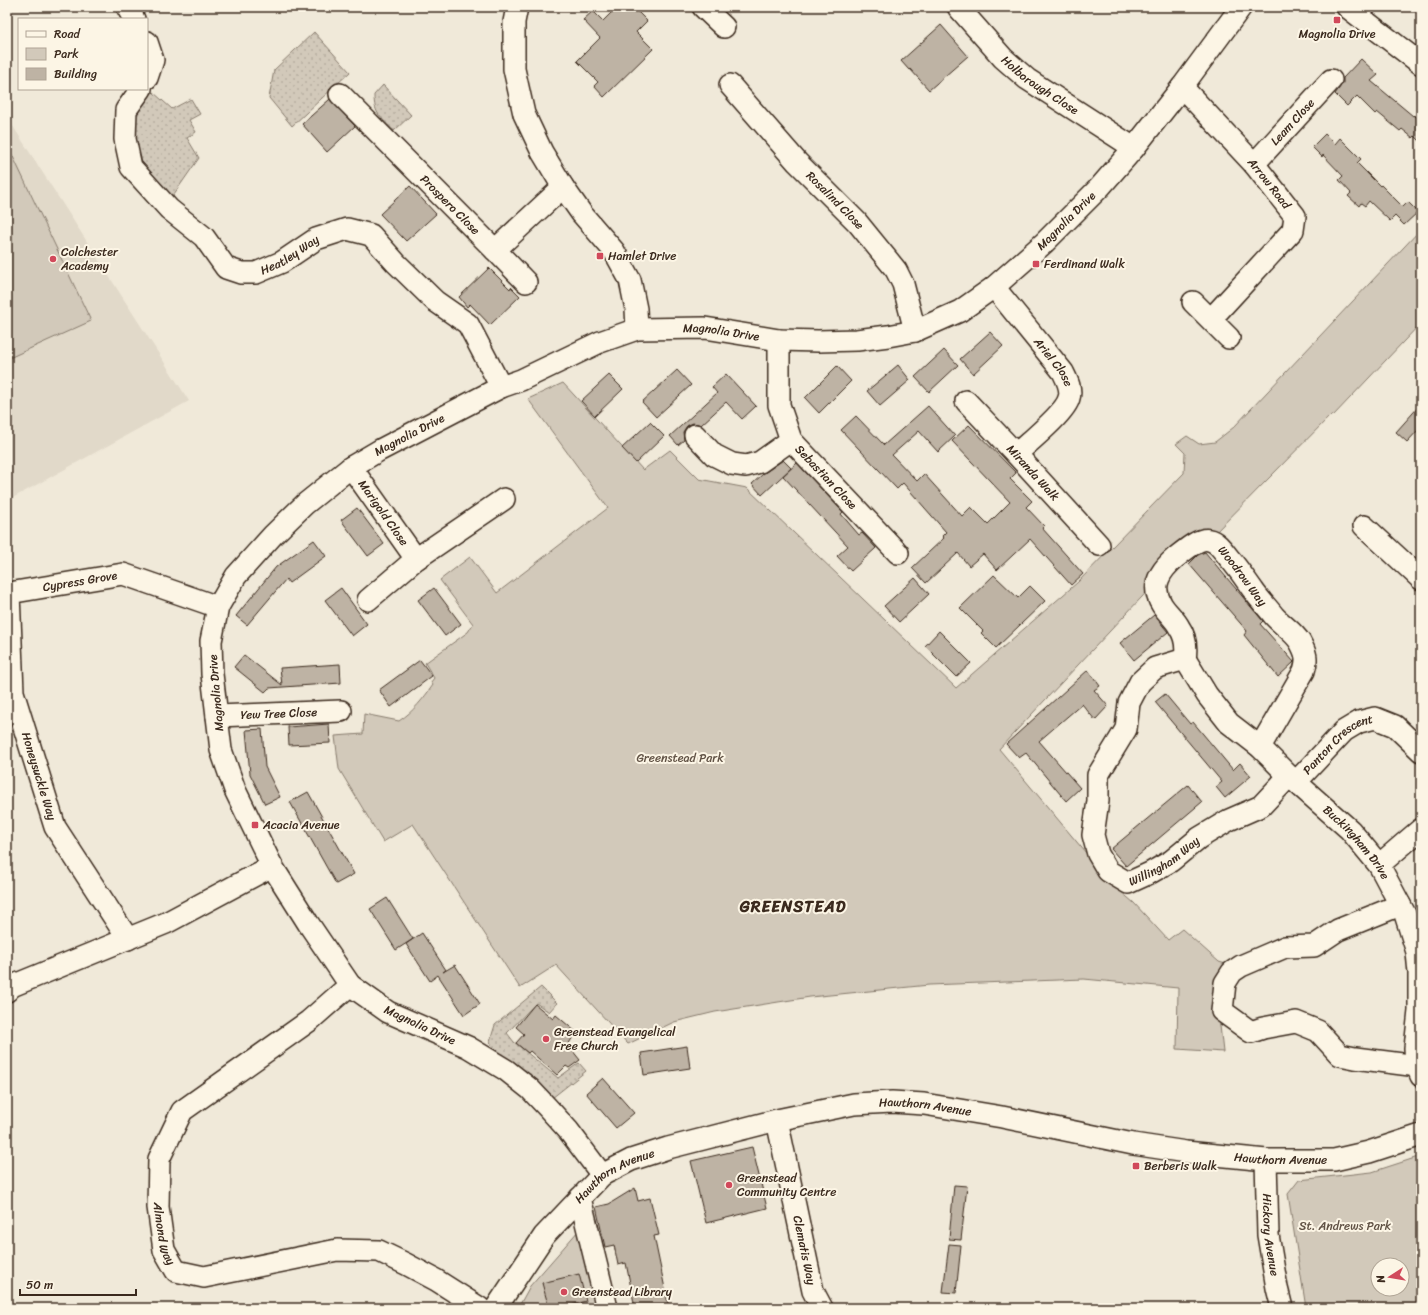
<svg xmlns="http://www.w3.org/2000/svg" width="1428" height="1315" font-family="Sriracha,sans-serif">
<defs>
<pattern id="grass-dots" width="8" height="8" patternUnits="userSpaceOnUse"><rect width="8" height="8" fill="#d2c9ba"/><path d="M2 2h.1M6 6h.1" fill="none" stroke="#b5ad9f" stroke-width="1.8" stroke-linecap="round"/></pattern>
</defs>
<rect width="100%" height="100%" fill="#f0e9d9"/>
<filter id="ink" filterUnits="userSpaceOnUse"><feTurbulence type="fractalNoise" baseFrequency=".025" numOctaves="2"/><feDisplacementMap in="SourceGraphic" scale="8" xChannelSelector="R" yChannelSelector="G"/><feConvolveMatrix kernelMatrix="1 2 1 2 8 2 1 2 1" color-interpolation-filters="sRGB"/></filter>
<g filter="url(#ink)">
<path fill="#e1d9c9" d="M7,117l182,284 -182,100z"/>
<path fill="url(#grass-dots)" stroke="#867a6c" d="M314,32l36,40 -58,54 -23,-28 5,-28z
M383,85l28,30 -17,16c-13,-14 -20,-16 -20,-36z
M153,92l19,17 19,-10 9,15 -11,6 7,12 -9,6 12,20 -25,36 -5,3 -7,-6 -24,-32 -6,-26 5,-26z
M541,987l16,16 -8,9 -13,-9 -29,30 7,9 44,36 21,-15 7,8 -34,27 -12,-13 -48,-38 -2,-6 5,-16z"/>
<path fill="#d2c9ba" stroke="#867a6c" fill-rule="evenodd" d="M7,144l84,177 -84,38z
M1421,229v94l-88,93 -1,-2 -122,124 -53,43 -158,168 113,135 22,19 34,37 14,-11 37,33 17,5 -17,50 4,35 -46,-3 1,-61 -94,-9 -155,6 -119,12 -95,15 -41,10 -46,22 -72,-79 -36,23 -107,-164 -30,18 -44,-73 -4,-33 28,-2 1,-20 35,7c15,-10 24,-22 34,-36l-2,-3 3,-4 -9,-15 43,-31 5,-8 -33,-44 30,-23 27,36 111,-85 -80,-109 35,-16 80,87 27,-20 29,29 48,9 209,200 122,-106 106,-109 1,-20 -9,-9 11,-8 12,8 16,-2 19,-15z
M1421,1156v152h-115l-18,-114 11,-14 73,-8zM1378,1265h24v24h-24z
M579,1230l18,78h-79l12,-22z"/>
<path fill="#beb3a4" stroke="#3b2a1e" d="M617,7h16l14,14 -11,11 17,17 -49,48 -10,-11 4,-4 -21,-21 23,-23 -17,-18 10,-9 10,10z
M941,25l27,31 -39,34 -19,-21 -1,1 -8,-9z
M1361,59l17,16 -7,6 42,35 1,-1 7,7v20l-6,-6 -2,2 -11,-9 -2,2 -23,-19 -2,2 -18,-18 -10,10 -12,-12 8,-11v-5z
M330,99l25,27 -28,26 -25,-28z
M1325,134l10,10 5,-6 21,21 -4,4 23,23 1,-1 22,22 5,-5 10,10 -14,13 -9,-9 -5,5 -21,-20 -4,5 -4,-3 -2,3 -11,-10 3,-3 -12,-13 4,-4 -20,-21 -1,2 -10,-10z
M410,186l26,28 -30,27 -26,-27z
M489,268l21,21 1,-2 9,9 -30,29 -20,-21 -3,3 -8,-10z
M990,332l13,14 -30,28 -13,-15z
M944,350l14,15 -29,27 -14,-15z
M898,365l12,15 -30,26 -13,-15z
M837,366l14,15 -32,32 -14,-15z
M677,370l14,15 -35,32 -14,-15z
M726,374l30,32 -14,13 -16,-17 -25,23 -8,-2 -6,3 -4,6 1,8 -6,5 -8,-9 47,-43 -5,-6z
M609,375l14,14 -28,27 -14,-15z
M1421,404v23l-14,15 -11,-10z
M928,406l27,30 -17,16 -19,-21 -27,24 25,26 7,-7 38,42 9,-9 17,17 22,-22 -58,-61 17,-16 47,48 -6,6 22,22 -6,6 18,19 -2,2 41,46 -12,11 -41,-46 -33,31 -14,-16 -14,12 -11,-13 -32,30 -14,-15 32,-30 -2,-2 4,-4 -43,-49 -6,6 -56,-59 15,-14 28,29z
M650,422l14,14 -28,27 -14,-15z
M783,460l8,8 -29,27 -10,-11 11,-10z
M797,463l46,49 -2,2 18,21 3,-2 14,15 -25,23 -14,-15 11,-10 -65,-70z
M357,508l27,36 -16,12 -27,-36z
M314,540l12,16 -37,27 -3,-4 -39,46 -11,-9 40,-49z
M1205,552l58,69 -3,3 34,38 -16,15 -34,-42 3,-4 -58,-67 9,-9z
M994,575l24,23 12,-12 15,15 -49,47 -15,-15 2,-2 -23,-23z
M915,578l14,16 -30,28 -15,-16z
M341,588l26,36 -15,12 -27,-36z
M434,588l27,36 -16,12 -27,-36z
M1154,615l14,17 -34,28 -14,-17z
M939,631l32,32 -15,14 -31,-31z
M244,655l38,30 -2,-17 60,-4 1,19 -72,5 -4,4 -31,-25z
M420,660l12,16 -41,31 -12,-17z
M1088,670l12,16 -6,4 14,16 -13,14 -13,-16 -43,37 41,47 -14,13 -40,-48 -7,5 -13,-14z
M1165,694l25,30 3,-2 40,48 7,-7 11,13 -26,22 -9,-11 6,-5 -67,-80z
M329,724l1,19 -41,2 -1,-18z
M262,729l3,38 15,30 -15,7 -15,-30 -4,-44z
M1188,785l14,17 -76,64 -15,-17z
M308,792l46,82 -18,10 -46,-82z
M387,898l26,41 -17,11 -26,-41z
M422,933l24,37 -3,2 12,-7 25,39 -16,11 -26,-40 -8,6 -24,-37z
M535,1004l18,15 3,-4 20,17 -8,13 12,15 -11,8 -3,-2 -9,9 -27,-24 -2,2 -12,-10 8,-9 -8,-7z
M687,1046l3,22 -46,7 -3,-22z
M603,1078l31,35 -18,15 -30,-35z
M752,1147l15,61 -61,15 -15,-62z
M954,1185l13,1 -6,54 -12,-1z
M635,1188l3,13 12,-3 9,37 -5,1 15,72h-34l-9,-45 -8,2 -4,-20 -9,2 -9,-40 13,-3z
M949,1244l12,1 -5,48 -13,-1z
M579,1274l7,27 -27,7h-10l-7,-25z"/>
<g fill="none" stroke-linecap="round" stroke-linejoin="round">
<g stroke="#3b2a1e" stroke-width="24">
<g id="minor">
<path d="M127,7l7,12"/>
<path d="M517,7l-3,15v47l10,45 18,38 21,35 19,27 32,37 16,29 6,29 1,20"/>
<path d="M703,7l21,20"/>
<path id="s1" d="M958,7l45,51 24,21 107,69"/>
<path d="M1347,7l74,57"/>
<path d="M147,42l6,18 -6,18"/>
<path id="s2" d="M730,85l67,77 60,60 39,48 7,14 12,47"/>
<path id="s3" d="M1182,87l72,77 41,52 -2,14 -82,89"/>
<path id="s4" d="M141,89l-15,21 -1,29 6,28 38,42 35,28 22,31 15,5h15l26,-11 34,-23 31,-10 24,6 25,28 39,38 33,23 33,63"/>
<path id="s5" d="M340,94l155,156 68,-63"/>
<path id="s6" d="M1254,164l77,-84"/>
<path d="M495,250l31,32"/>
<path id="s7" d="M994,287l69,85c4,8 9,17 6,26 -3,14 -41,45 -53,56"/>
<path d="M1193,302l36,36"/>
<path id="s8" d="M779,340v65l12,35 107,113"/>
<path id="s9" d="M966,401l50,53 83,91"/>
<path d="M695,435l19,20 18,9 14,2 14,-4 31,-22"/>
<path id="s10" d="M351,467l65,92"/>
<path d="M1364,526l57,53"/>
<path d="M368,600l48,-41 88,-60"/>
<path id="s11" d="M1185,659l22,36 22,28 31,24 29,29 61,54 29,35 26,49 12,38 2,21v38l-4,37 1,16 5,12"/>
<path id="s12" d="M1185,659l-30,9 -15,14 -11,21 -3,26 -28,46v26l-5,34 5,19 10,17 20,12 22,-10 21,-12 28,-23 30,-18 32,-14 28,-30"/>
<path id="s13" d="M1185,659c2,-12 1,-22 -6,-32 -4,-8 -12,-14 -17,-22 -12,-19 -2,-34 13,-47 8,-6 24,-21 34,-18 8,1 15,12 20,18 9,10 16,21 24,32 6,9 14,17 21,26 8,9 20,16 26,26 6,11 8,17 4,29l-44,76"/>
<path id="s14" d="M217,716l124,-5"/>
<path id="s15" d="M1297,781l47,-50 15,-9 16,-4 20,8 26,25"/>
<path d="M1379,865l42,-36"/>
<path d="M1400,905l-62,25 -24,16 -29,1 -44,19 -9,6 -7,11 -3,28 29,21 12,-4 33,-6 22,9 22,24 15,3 55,7 6,-1"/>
<path id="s16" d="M128,939l-73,-112 -42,-135 -4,-99 114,-19 95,33"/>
<path id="s17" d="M350,985l-41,36 -127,90 -23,48 -1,48 6,43 12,21 28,6 133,-27 42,1 27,13 30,16 44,28"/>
<path d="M7,991l5,-5 154,-63 106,-57"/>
<path id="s18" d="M777,1120l36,171 9,17"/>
<path id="s19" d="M1266,1160l2,75 9,53 5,20"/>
<path id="s20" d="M602,1175l-34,-45 -21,-23 -17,-18 -24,-19 -38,-23 -80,-35 -38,-27 -42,-62 -36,-57 -37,-76 -14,-40 -9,-76 -1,-33 7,-34 18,-31 37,-41 32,-31 46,-37 29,-17 121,-63 20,-7 79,-38 37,-13 68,-1 74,12 39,1 39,-1 31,-4 27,-5 45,-20 34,-24 50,-44 56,-56 34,-39 48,-61 59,-80"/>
<path d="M580,1198l27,110"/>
<path id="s21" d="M496,1308l48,-72 58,-61 29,-15 37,-12 109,-28 77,-16 38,-2 32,2 78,13 131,27 53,8 80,8h68l35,-8 52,-17"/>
</g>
</g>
<use href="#minor" stroke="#fcf5e5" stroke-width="21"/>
</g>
</g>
<g fill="#d1495b" stroke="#fcf5e5" stroke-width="1.5">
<rect x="1333" y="16" width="8" height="8" rx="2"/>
<rect x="596" y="252" width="8" height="8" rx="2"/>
<circle cx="53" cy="259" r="4"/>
<rect x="1032" y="260" width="8" height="8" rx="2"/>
<rect x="251" y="821" width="8" height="8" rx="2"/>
<circle cx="546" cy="1039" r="4"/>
<rect x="1132" y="1162" width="8" height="8" rx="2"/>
<circle cx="729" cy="1185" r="4"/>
<circle cx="564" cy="1292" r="4"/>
</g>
<g text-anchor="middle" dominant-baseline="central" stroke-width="4" stroke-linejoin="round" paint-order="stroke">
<g font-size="12" fill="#3b2a1e" stroke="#fcf5e5" text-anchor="start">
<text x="1337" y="34" text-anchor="middle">Magnolia Drive</text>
<text x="61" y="252">Colchester<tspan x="61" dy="14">Academy</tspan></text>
<text x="608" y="256">Hamlet Drive</text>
<text x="1044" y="264">Ferdinand Walk</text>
<text x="263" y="825">Acacia Avenue</text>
<text x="554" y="1032">Greenstead Evangelical<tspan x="554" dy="14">Free Church</tspan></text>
<text x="1144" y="1166">Berberis Walk</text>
<text x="737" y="1178">Greenstead<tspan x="737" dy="14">Community Centre</tspan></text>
<text x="572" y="1292">Greenstead Library</text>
</g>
<g font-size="12" fill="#3b2a1e" stroke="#fcf5e5">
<text stroke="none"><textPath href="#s1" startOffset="114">Holborough Close</textPath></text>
<text stroke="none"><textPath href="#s6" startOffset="57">Leam Close</textPath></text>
<text stroke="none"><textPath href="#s3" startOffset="130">Arrow Road</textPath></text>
<text stroke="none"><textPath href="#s2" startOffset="156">Rosalind Close</textPath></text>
<text stroke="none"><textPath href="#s5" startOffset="156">Prospero Close</textPath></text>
<text stroke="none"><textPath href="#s20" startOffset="1716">Magnolia Drive</textPath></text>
<text stroke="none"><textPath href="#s4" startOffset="292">Heatley Way</textPath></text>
<text stroke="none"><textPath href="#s20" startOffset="1332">Magnolia Drive</textPath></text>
<text stroke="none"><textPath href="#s7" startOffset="96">Ariel Close</textPath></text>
<text stroke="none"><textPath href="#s20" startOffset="996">Magnolia Drive</textPath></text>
<text stroke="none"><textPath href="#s9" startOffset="98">Miranda Walk</textPath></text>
<text stroke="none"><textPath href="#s8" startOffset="153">Sebastian Close</textPath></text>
<text stroke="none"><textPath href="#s10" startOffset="56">Marigold Close</textPath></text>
<text stroke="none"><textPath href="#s13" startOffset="205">Woodrow Way</textPath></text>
<text stroke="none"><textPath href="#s16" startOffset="446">Cypress Grove</textPath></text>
<text transform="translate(216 693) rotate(-95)">Magnolia Drive</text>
<text stroke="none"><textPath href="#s14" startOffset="62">Yew Tree Close</textPath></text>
<text stroke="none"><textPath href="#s15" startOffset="56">Panton Crescent</textPath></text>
<text transform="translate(39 776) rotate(73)">Honeysuckle Way</text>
<text stroke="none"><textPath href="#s11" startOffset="253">Buckingham Drive</textPath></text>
<text stroke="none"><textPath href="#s12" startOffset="321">Willingham Way</textPath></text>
<text transform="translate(420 1025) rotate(25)">Magnolia Drive</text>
<text stroke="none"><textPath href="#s21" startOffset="505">Hawthorn Avenue</textPath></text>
<text stroke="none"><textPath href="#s21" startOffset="865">Hawthorn Avenue</textPath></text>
<text stroke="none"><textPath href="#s21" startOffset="181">Hawthorn Avenue</textPath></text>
<text stroke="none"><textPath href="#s17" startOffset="339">Almond Way</textPath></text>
<text stroke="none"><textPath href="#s19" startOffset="75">Hickory Avenue</textPath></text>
<text stroke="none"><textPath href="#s18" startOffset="133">Clematis Way</textPath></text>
</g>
<g font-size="12" fill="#615245" stroke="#fcf5e5">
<text x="680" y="758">Greenstead Park</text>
<text x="1345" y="1226">St. Andrews Park</text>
</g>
<g font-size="16" font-weight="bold" letter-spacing="1" fill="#3b2a1e" stroke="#fcf5e5">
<text x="793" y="906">GREENSTEAD</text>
</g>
</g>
<rect width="1428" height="1315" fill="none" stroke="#fcf5e5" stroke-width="24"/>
<rect x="12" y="12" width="1404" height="1291" fill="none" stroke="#3b2a1e" stroke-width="1.5" filter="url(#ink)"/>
<rect x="18" y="18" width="130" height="72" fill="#fcf5e5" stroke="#afa495"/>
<rect x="26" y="31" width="20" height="6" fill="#fcf5e5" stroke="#afa495"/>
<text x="54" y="38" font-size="12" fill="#3b2a1e">Road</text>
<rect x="26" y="48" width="20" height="12" fill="#d2c9ba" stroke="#afa495"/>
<text x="54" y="58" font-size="12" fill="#3b2a1e">Park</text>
<rect x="26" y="68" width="20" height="12" fill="#beb3a4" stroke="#afa495"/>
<text x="54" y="78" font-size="12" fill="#3b2a1e">Building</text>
<g transform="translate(1390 1277) rotate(258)"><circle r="19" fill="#fcf5e5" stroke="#afa495"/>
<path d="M0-3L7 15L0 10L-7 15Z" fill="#d1495b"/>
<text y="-6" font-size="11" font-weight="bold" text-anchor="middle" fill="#3b2a1e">N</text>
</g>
<path d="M20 1289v6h116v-6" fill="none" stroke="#3b2a1e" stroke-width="2"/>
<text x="26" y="1289" font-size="12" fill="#3b2a1e" stroke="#fcf5e5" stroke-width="3" paint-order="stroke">50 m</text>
</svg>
